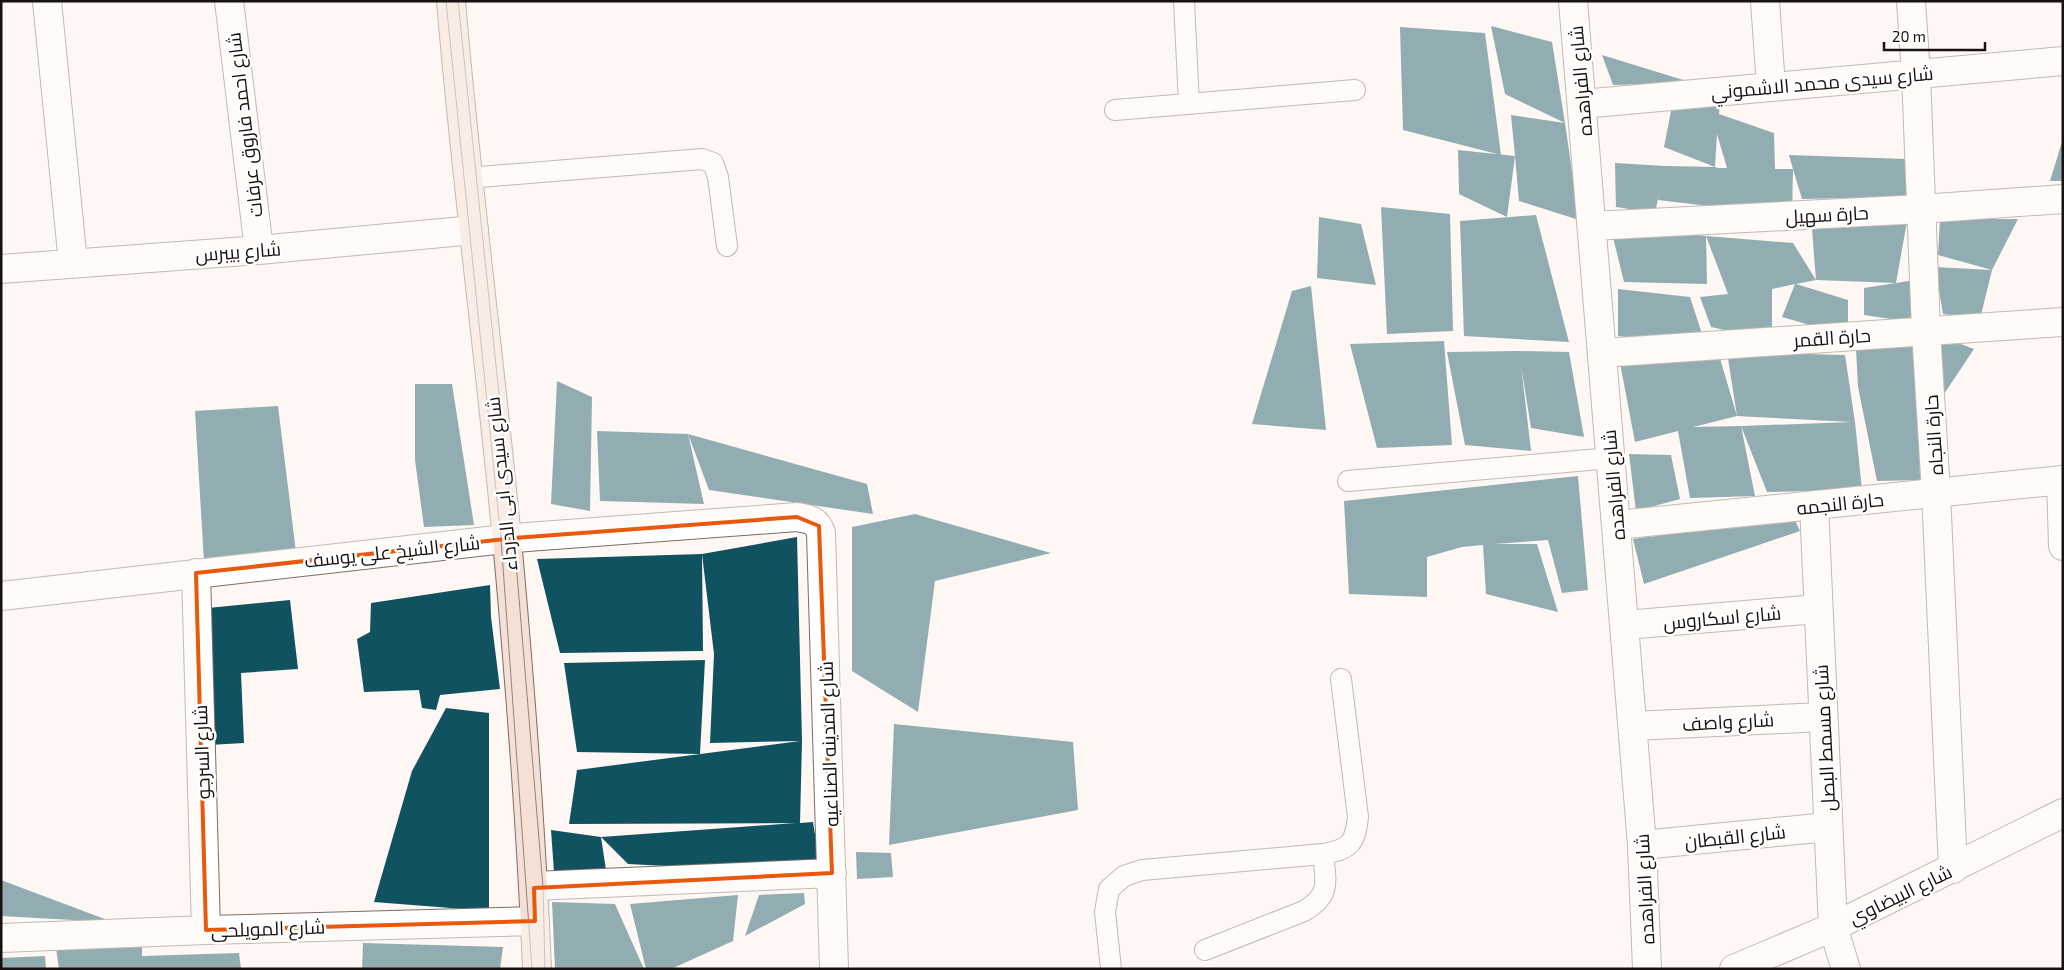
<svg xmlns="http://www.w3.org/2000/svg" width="2064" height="970" font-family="'Exo 2',Cairo,sans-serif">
<rect width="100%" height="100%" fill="#fef7f4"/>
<path fill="#105260" d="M1491,26l61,16 13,81 14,97 -60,-19 -4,-45 -8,61 -48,-23 -1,-44 57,6 -4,-41 54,8 -60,-29z
M1400,27l85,6 16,122 -98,-25z
M1602,55l91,28 -80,2z
M1721,91l-2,23 55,19 1,36h18l-4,-14 117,4 1,38 -105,2 -9,-30 -1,47 -134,-16 2,-11 -5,24 -39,-6 -1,-44 50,3 50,1 3,1h9l-10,-34 -2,33 -51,-20 7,-36z
M2062,142l1,39h-13z
M1381,207l69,7 3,117 -66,3z
M1909,210l-13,73 -80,-3 -4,-51z
M1536,215l33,127 -105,-6 -4,-115z
M1319,217l42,7 15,61 -59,-7z
M1940,219h78l-26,51 -54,-15z
M1610,225l96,11 1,48 -83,-2z
M1706,236l87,7 23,37 -20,4 52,16v36l-66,-19 13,-33 -23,5v52l-61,-14 -11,-30 28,-3z
M1935,267l57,3 -12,49 -37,-5z
M1915,280l2,43 -53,-8v-27z
M1311,286l15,144 -74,-6 40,-133z
M1618,289l72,8 16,49 -88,-10z
M1926,331l48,18 -30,45z
M1444,341l8,104 -75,3 -27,-104z
M1918,344l2,136 -43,1 -19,-94 -2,-38z
M1716,345l21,71 -44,11 48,-1 14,70 -65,2 -12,-67 -43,11 -15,-79z
M1519,351l50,1 15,85 -53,-9 -10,-63 10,86 -66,-6 -18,-93z
M1727,352l118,3 10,67 7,68 -95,2 -26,-66 111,-4 -115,-6z
M557,381l35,16 -2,114 -39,-7z
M415,384h37l22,141 -50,2 -9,-67z
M278,406l18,146 -92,10 -9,-151z
M597,431l91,3 16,70 -104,-3z
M688,434l179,50 6,30 -164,-24z
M1629,454l42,1 9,44 -44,12z
M1578,476l10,114 -26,3 -14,-53 -53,4h42l21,68 -72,-18 -3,-49 -21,2 -35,10v40l-78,-3 -5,-93z
M915,514l136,39 -116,28 -17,131 -66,-41v-144z
M1794,518l6,13 -156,53 -11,-45z
M797,537l5,204 -2,82 13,-1 8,52 -193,-10 -27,-27 194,-14 -226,1 8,-54 223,-29 -90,2 4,-89 -12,-100 1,97 -143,2 -23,-94 165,-5z
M490,585l1,32 9,72 -60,6 -4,15 -14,-2 -3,-18 -55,2 -7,-53 13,-7 1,-29z
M290,600l8,69 -57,4 3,70 -35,2 -1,-137z
M705,660l-5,94 -123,-2 -13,-89z
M446,708l43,5v198l-115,-9 38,-131z
M894,724l179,18 5,68 -189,35z
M551,830l50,7 5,33 -52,2z
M856,852l35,1 2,24 -36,2z
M1,880l109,41v1l-109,-6z
M804,893l1,11 -60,32 14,-41z
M738,895l-5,46 -62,28h-25l-16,-65z
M552,902l63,2 29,65h-89z
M142,933v23l97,-3 2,16h-182l-3,-21z
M363,943l140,4 -3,22h-138z
M45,956l1,13h-45v-11z"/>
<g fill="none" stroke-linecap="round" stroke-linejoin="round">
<g stroke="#7d6d66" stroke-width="22">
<path id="service" d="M1184,1l5,103
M1115,110l240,-20
M467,178l235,-19 11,4 5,14 9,69
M1348,481l263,-23
M1205,950l99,-39c27,-16 22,-29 19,-57
M1111,969l-6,-57 4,-23 15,-13 18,-6 181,-16c27,-5 32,-10 35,-37l-17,-138"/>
</g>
<g stroke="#7d6d66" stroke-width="30">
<path id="minor" d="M47,1l26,262
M229,1l30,249
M1573,1l69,844 5,124
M1765,1l6,86
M1911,1l5,73 10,257 10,161 17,377
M1582,104l481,-43
M1592,226l329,-17 142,-10
M1,269l258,-19 215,-20
M1602,353l461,-31
M2061,480l2,66
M1814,505l19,422 13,42
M1617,525l446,-45
M196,573l10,357
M1,596l513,-58 283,-21c12,2 20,3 24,16l13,436
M1625,625l193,-16
M1633,726l190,-9
M1642,845l186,-18
M534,886l298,-13
M1,938l205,-8 329,-9
M1734,969l99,-42 230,-114"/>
</g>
<g stroke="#7d6d66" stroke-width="30">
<path id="secondary" d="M451,1c15,180 39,359 56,539 13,143 24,286 30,429"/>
</g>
<use href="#service" stroke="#fff" stroke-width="20"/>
<use href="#minor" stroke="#fff" stroke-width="28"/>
<use href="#secondary" stroke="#f6e0d6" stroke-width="28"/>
<path stroke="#8c8582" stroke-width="1" d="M446,1l55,538 31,430
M458,1l56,537 29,349 2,82"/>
</g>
<path d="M0 0H2064V970H0ZM797,517l22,9 13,347 -298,15 1,33 -329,9 -10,-357 318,-35z" fill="#fef7f4" fill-opacity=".55" fill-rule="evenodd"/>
<path fill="none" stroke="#e8590c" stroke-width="4" stroke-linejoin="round" d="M797,517l22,9 13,347 -298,15 1,33 -329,9 -10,-357 318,-35z"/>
<g text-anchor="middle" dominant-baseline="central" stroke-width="5" stroke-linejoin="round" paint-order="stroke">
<g font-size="19" fill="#18110f" stroke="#fff">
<text transform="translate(1580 81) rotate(-95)">شارع الفراهده</text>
<text transform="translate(1822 82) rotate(-5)">شارع سيدى محمد الاشموني</text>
<text transform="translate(244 125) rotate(-97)">شارع احمد فاروق عرفات</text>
<text transform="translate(1827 214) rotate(-3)">حارة سهيل</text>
<text transform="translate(238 251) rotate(-4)">شارع بيبرس</text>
<text transform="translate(1832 337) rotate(-4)">حارة القمر</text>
<text transform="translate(1933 435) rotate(-94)">حارة النجاه</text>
<text transform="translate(501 484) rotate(-96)">شارع سيدى ابى الدرداء</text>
<text transform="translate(1613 485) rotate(-95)">شارع الفراهده</text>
<text transform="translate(1840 503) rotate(-6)">حارة النجمه</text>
<text transform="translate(392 551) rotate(-6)">شارع الشيخ على يوسف</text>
<text transform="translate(1722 617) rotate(-5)">شارع اسكاروس</text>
<text transform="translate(1728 721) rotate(-3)">شارع واصف</text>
<text transform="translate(1824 738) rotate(-93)">شارع مسمط البصل</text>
<text transform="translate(828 744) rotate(-92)">شارع المدينه الصناعيه</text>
<text transform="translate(201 752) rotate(-92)">شارع السرجو</text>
<text transform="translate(1735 836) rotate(-6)">شارع القبطان</text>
<text transform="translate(1644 889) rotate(-93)">شارع الفراهده</text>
<text transform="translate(1900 894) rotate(-26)">شارع البيضاوي</text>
<text transform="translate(268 928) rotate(-2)">شارع المويلحى</text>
</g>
</g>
<rect width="2064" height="970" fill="none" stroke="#18110f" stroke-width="5"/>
<path d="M1884 42v8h101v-8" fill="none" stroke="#18110f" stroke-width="2.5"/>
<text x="1892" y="42" font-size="15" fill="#18110f" stroke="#ffffff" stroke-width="4" paint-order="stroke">20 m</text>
</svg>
